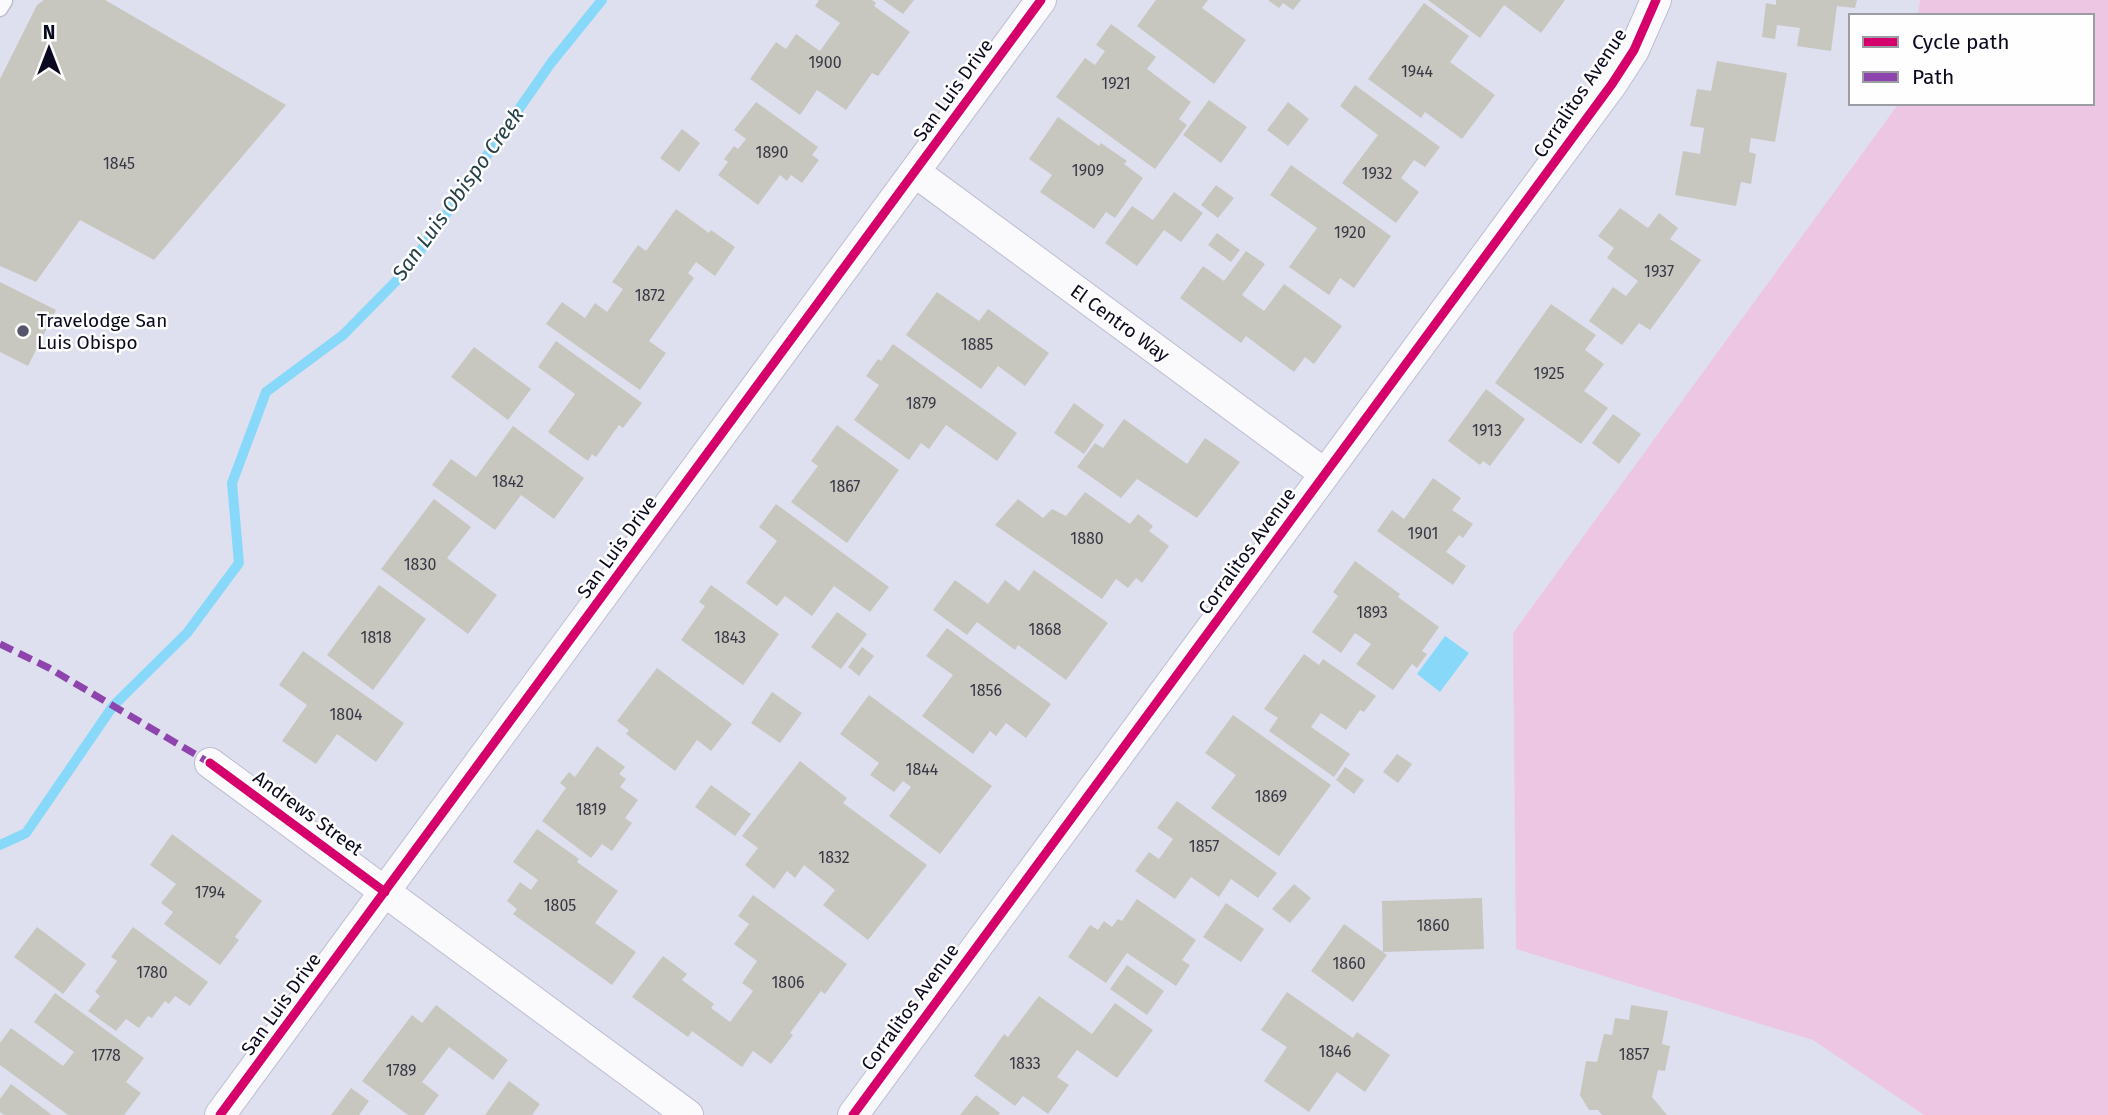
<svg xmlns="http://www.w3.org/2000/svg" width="2108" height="1115" font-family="'Fira Sans',sans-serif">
<rect width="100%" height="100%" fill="#dfe0ef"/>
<path fill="#edc6e4" d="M1920,0h188v1115h-184l-111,-75 -297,-91 -3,-316 386,-530h193v-87h-174z"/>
<path fill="#88d9f9" d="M1445,636l24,17 -29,39 -23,-18z"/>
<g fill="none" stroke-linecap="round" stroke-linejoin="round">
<path stroke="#88d9f9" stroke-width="10" d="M0,845l26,-12 87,-127 74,-73 52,-70 -7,-80 34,-91 77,-57 64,-65 144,-207 51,-63"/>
</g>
<path fill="#c7c6bf" d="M44,0h61l181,105 -132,155 -74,-40 -44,62 -36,-16v-187l37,-74z
M819,0h53l4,3 -2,3 36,26 -32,44 -6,-3 -26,37 -29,-20 -17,25 -50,-36 26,-37 10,7 10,-15 24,17 20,-28 -25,-17z
M883,0h31l-11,14z
M1156,0h52l-6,8 44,32 -32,44 -77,-58z
M1268,0h33l-8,10 -10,-7 -4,5z
M1428,0h137l-24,33 -37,-28 -24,33z
M1776,0h81l-2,8 -18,-2 -6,45 -34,-5 3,-18 -23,-3 -2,14 -13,-2 4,-34 10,2z
M1424,3l45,33 -19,26 45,33 -33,44 -37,-27 -4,6 -53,-39z
M1111,24l45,33 -9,12 44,33 -12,17 8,6 -32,44 -99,-72 29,-39 10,7 10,-14 -9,-6z
M1717,61l70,12 -12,69 -24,-4 -2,14 7,2 -5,30 -10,-2 -5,24 -61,-11 8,-44 17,3 4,-26 -14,-2 7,-37 14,2z
M1355,85l85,62 -15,20 -11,-7 -13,18 18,14 -23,31 -54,-40 36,-48 -38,-29z
M1209,100l38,27 -26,36 -38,-28z
M756,102l62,45 -6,8 7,5 -17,23 -11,-8 -4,6 -7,-6 -22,30 -40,-30 10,-13 -4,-3 10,-13 4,3 8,-10 -12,-9z
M1288,102l21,17 -21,27 -21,-16z
M1058,117l41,29 2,-3 26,18 -3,3 19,14 -28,40 -9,-6 -12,17 -54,-37 12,-17 -23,-16z
M682,129l18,14 -21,29 -19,-14z
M1291,165l100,71 -37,52 -14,-10 -11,17 -40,-28 28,-39 -47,-33z
M1216,185l18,13 -16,20 -17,-13z
M1174,192l29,21 -22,29 -17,-12 -27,36 -32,-23 27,-37 21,14z
M1620,208l28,20 11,-15 19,15 -8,11 31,21 -51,70 -11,-7 -17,22 -33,-24 24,-34 13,9 12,-15 -31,-23 7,-10 -16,-12z
M676,209l33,24 2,-3 24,17 -20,29 -19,-14 -8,11 6,5 -45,63 17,12 -26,37 -94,-66 16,-22 23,16 10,-15 12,9 16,-23 -11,-7 26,-37 8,6z
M1217,233l23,17 -9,12 -23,-17z
M1246,251l19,13 -23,31 22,16 20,-27 58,42 -28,38 -9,-7 -11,15 -48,-36 -5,7 -61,-45 23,-32 21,15z
M0,282l56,28 -28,56 -28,-14z
M937,292l42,29 9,-12 61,44 -24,33 -27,-20 -17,23 -75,-54z
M1551,304l45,31 -11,15 19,14 -20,27 24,17 -27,36 -86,-61z
M556,341l86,62 -19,25 -4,-3 -23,32 -4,-3 -4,7 -40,-29 27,-38 -37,-27z
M893,344l124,89 -20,28 -51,-36 -17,24 -8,-6 -12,17 -55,-40 25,-35 -13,-9 12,-17 3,2z
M474,347l57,42 -23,31 -57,-43z
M1486,389l39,30 -35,47 -7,-5 -3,4 -32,-24z
M1074,403l30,22 -20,29 -30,-21z
M1613,414l28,20 -22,30 -27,-21z
M1124,419l63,45 18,-26 35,24 -43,56 -60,-39 -16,19 -44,-31 18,-24 8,5z
M837,425l62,45 -52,73 -56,-41 27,-36 -7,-5z
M513,426l71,52 -30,41 -33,-24 -26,35 -63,-45 19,-26 25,18z
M1433,478l28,20 -9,12 21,14 -10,14 -4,-3 -13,17 20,14 -13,19 -76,-54 15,-21 12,9z
M1085,492l45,32 8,-10 15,12 -4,5 20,15 -27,37 -6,-5 -8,10 -12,-9 -14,20 -107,-74 23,-26 25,19 9,-9 14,7z
M434,499l37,28 -24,31 50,37 -29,39 -87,-65z
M776,504l113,83 -19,25 -36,-26 -22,30 -27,-20 -8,10 -31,-23 31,-42 -18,-14z
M1355,561l45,33 -2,3 41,30 -17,24 5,3 -10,14 -5,-4 -19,26 -37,-26 15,-20 -16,-11 -14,20 -29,-21 26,-36 -5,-4z
M1034,570l74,53 -42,57 -48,-35 -3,5 -38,-28 -10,13 -34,-25 22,-30 33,24 17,-24 14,11z
M379,585l47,34 -53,71 -46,-35z
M711,585l68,49 -36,51 -62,-45 24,-34 -6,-4z
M837,612l30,22 -26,35 -30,-22z
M947,628l104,76 -25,34 -20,-15 -10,13 -6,-5 -17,23 -51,-38 31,-41 -27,-19z
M862,647l12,9 -15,20 -11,-9z
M303,651l101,72 -28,39 -39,-28 -21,30 -34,-23 25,-36 -28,-20z
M1304,654l15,11 4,-6 53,37 -12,16 -4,-2 -14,20 -25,-17 -10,14 39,27 -16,23 -65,-46 9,-13 -14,-9z
M657,668l75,56 -21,27 -14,-11 -22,31 -49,-37 3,-4 -12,-9z
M772,692l30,21 -22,30 -29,-20z
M869,695l123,91 -52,68 -51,-38 22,-29 -8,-6 -9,11 -24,-17 9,-12 -39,-29z
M1233,715l98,70 -52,71 -68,-48 25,-33 -31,-22z
M597,746l28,21 -6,7 7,5 -6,8 18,13 -13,18 7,5 -20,28 -10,-7 -11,14 -49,-37 24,-33 -6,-5 9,-11 6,5z
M1397,754l15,10 -14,19 -15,-11z
M800,761l47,37 -4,5 84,62 -59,75 -45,-35 12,-15 -31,-25 -9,13 -8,-7 -13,18 -29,-24 13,-17 -16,-12z
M1345,767l19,13 -10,14 -18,-14z
M711,785l40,29 -16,22 -40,-29z
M1177,801l100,72 -19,25 -27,-19 -12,18 -28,-20 -16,22 -40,-28 14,-19 10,7 14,-20 -16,-11z
M537,829l42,30 -2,3 41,29 -23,32 41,29 -24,33 -99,-71 4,-5 -10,-8 13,-19 11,8 7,-10 -25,-18z
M172,834l90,67 -27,36 4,3 -19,25 -56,-41 9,-12 -12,-9 15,-19 -26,-19z
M1294,884l17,14 -21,25 -18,-14z
M753,895l94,69 -22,30 -4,-3 -31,42 3,2 -22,29 -18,-13 -11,16 -50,-36 -4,6 -56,-40 31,-41 24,18 -5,6 32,24 -3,4 19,14 23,-31 -11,-8 15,-22 -23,-17 15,-20 -11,-8z
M1482,898l2,51 -101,3 -1,-51z
M1137,899l59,41 -14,20 8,5 -14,21 -49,-33 -21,30 -38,-26 22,-32 8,5 6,-9 8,6 6,-8 4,2z
M1226,903l38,26 -23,33 -38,-25z
M1344,924l43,31 -34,47 -42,-31z
M37,927l49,37 -23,30 -49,-37z
M133,927l75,55 -18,24 -15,-10 -6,8 -4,-3 -13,17 -4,-2 -9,12 -13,-9 -10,12 -28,-20 12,-15 -5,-4 22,-31 -6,-4z
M1127,965l37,26 -17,24 -37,-26z
M1287,992l66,46 4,-6 33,23 -25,37 -28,-20 -28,40 -45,-31 23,-34 -26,-17z
M55,993l89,65 -18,24 15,11 -17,22h-56l-68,-50v-22l11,-15 52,38 11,-14 -40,-30z
M1039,996l53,38 23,-31 38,27 -36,48 -40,-28 -20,27 12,8 -21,29 -25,-18 -8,10 -41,-30 30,-42 4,3z
M436,1005l72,55 -15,20 -44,-33 -27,35 17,13 -15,20h-16l-46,-34 50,-66 10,8z
M1631,1005l37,6 -6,33 8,2 -5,25 -7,-1 -6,27 15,18h-65l-4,-5h-9l-9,-15 6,-34 11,1 7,-28 8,1 3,-17 14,2z
M509,1081l31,23 -8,11h-47z
M11,1084l41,31h-48l-4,-3v-13z
M351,1088l18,13 -10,14h-28z
M976,1095l24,18 -2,2h-38z"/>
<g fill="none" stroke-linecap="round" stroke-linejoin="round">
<g stroke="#bdbdd1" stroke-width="17">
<path id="lane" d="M0,9l5,-8"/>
</g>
<g stroke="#bdbdd1" stroke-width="32">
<path id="street" d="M915,172l410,302
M210,763l478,352
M220,1115l821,-1115
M853,1115l759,-1031 22,-34 22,-50"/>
</g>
<use href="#lane" stroke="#fafafd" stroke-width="14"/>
<use href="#street" stroke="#fafafd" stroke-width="30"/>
<path stroke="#8e44ad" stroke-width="7" stroke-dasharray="14 7" stroke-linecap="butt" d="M0,644l49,24 161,95"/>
<g stroke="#fefefe" stroke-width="13">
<path id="cycleway" d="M210,763l175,129
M220,1115l821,-1115
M853,1115l759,-1031 22,-34 22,-50"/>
</g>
<use href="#cycleway" stroke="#d6006c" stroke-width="9"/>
</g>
<circle fill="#555468" stroke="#fefefe" stroke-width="2.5" cx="23" cy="331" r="7"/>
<g text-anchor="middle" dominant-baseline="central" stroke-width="5" stroke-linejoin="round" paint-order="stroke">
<g font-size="16" fill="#393847">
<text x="825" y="62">1900</text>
<text x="1417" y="71">1944</text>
<text x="1116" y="83">1921</text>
<text x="772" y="152">1890</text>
<text x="119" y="163">1845</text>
<text x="1088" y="170">1909</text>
<text x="1377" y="173">1932</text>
<text x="1350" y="232">1920</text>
<text x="1659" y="271">1937</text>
<text x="650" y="295">1872</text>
<text x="977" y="344">1885</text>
<text x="1549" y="373">1925</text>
<text x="921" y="403">1879</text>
<text x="1487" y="430">1913</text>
<text x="508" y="481">1842</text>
<text x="845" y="486">1867</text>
<text x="1423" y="533">1901</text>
<text x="1087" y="538">1880</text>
<text x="420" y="564">1830</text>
<text x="1372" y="612">1893</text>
<text x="1045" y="629">1868</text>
<text x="376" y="637">1818</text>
<text x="730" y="637">1843</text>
<text x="986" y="690">1856</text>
<text x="346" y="714">1804</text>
<text x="922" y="769">1844</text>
<text x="1271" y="796">1869</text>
<text x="591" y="809">1819</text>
<text x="1204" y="846">1857</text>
<text x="834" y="857">1832</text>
<text x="210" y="892">1794</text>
<text x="560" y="905">1805</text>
<text x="1433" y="925">1860</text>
<text x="1349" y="963">1860</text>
<text x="152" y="972">1780</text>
<text x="788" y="982">1806</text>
<text x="1335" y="1051">1846</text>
<text x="1634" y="1054">1857</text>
<text x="106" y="1055">1778</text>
<text x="1025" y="1063">1833</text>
<text x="401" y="1070">1789</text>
</g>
<g font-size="19" fill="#0a091f" stroke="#fefefe">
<text transform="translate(953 90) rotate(-54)">San Luis Drive</text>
<text transform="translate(1580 93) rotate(-56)">Corralitos Avenue</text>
<text transform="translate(1120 323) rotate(36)">El Centro Way</text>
<text transform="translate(617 547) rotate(-54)">San Luis Drive</text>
<text transform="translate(1247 551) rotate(-54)">Corralitos Avenue</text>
<text transform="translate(308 813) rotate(36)">Andrews Street</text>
<text transform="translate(281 1004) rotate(-54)">San Luis Drive</text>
<text transform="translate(910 1007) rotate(-54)">Corralitos Avenue</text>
</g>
<g font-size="19" fill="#0a091f" stroke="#fefefe" text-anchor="start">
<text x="37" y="320">Travelodge San<tspan x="37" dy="22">Luis Obispo</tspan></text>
</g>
<g font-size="21" font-style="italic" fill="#264049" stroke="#fefefe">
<text transform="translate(458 194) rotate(-54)">San Luis Obispo Creek</text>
</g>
</g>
<rect x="1849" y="14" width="245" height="91" fill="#fefefe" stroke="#9c9ca5" stroke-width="2"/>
<rect x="1863" y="37" width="35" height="10" fill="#d6006c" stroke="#9c9ca5" stroke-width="2"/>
<text x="1912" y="49" font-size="21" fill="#0a091f">Cycle path</text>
<rect x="1863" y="72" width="35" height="10" fill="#8e44ad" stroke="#9c9ca5" stroke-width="2"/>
<text x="1912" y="84" font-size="21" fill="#0a091f">Path</text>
<g transform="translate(49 49)" stroke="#fefefe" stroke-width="5" paint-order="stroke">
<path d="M0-5L12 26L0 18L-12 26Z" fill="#0a091f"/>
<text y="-10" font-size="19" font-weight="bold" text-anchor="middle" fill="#0a091f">N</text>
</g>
</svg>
